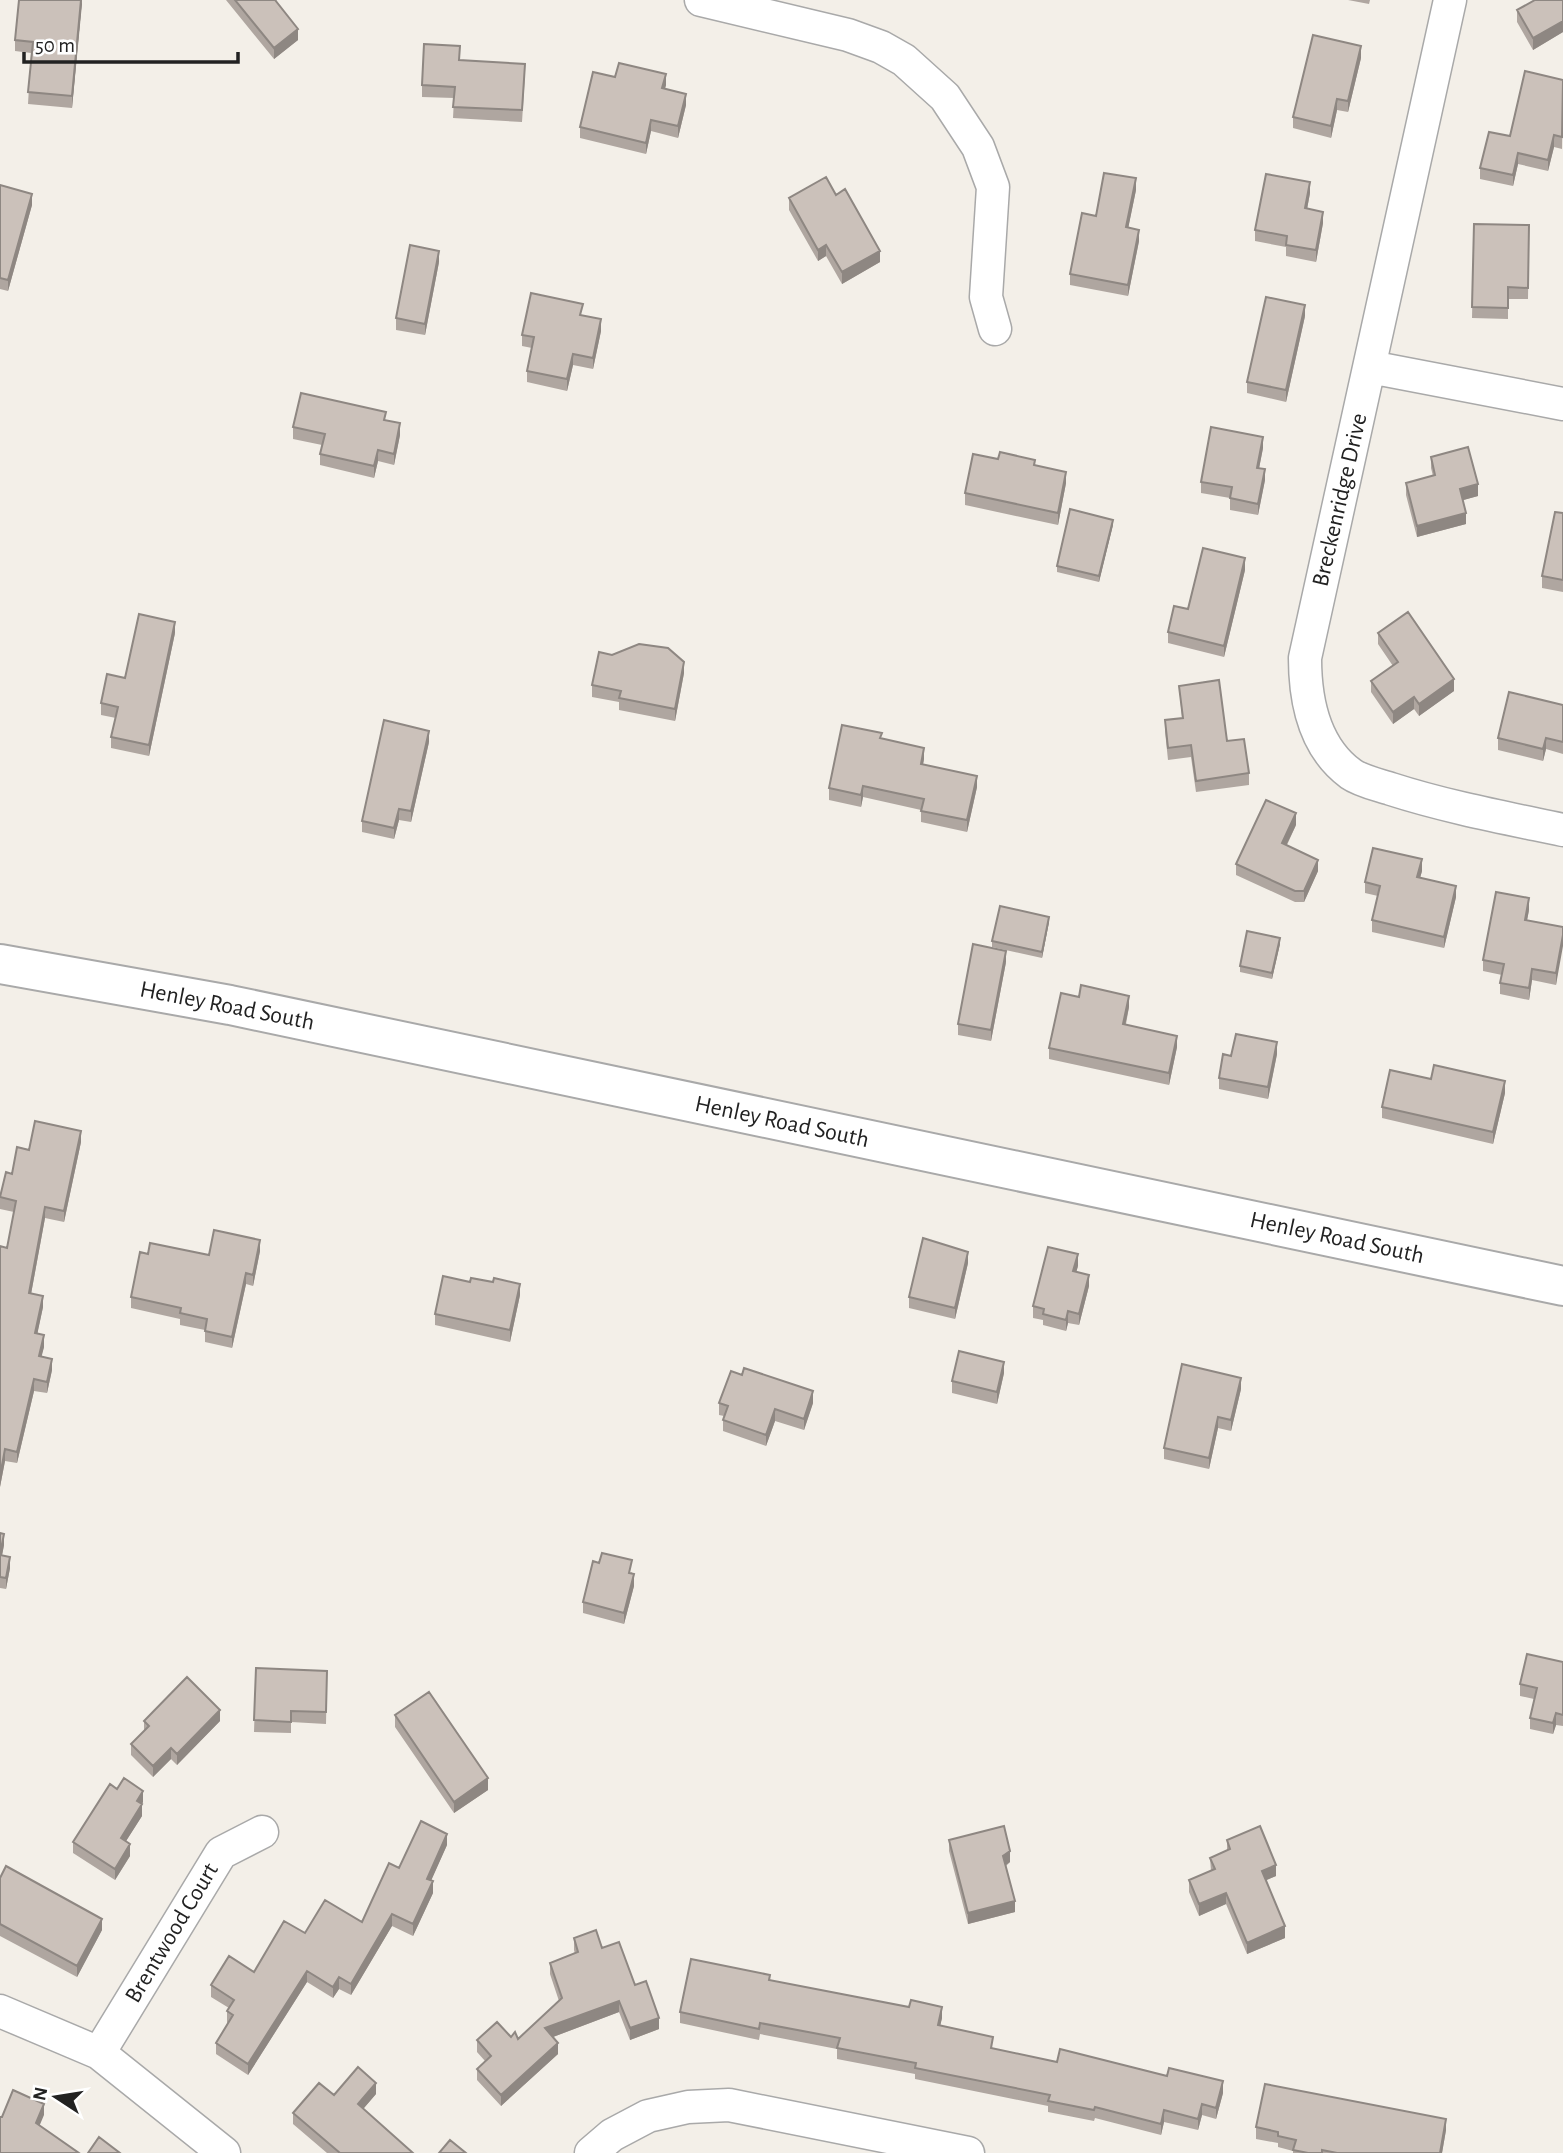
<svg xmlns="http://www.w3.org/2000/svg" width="1563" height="2153" font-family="'Alegreya Sans',sans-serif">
<rect width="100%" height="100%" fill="#f3efe8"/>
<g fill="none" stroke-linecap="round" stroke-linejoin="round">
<g stroke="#a9a9a9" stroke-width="35">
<path id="minor" d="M701,0l147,35 33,12 23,13 41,37 33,50 15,40 -7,110 9,32
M1450,0l-145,658c0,42 9,89 46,116 10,7 28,11 40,15 56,18 115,29 172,41
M1370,367l193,37
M0,2011l99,42 125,100
M99,2053l122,-200 41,-21
M591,2153l21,-18 36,-19 40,-9 41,-2 239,48"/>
</g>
<g stroke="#a9a9a9" stroke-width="42">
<path id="tertiary" d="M0,964l230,41 1333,281"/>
</g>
<use href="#minor" stroke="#fff" stroke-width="32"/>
<use href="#tertiary" stroke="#fff" stroke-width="38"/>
</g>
<path fill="#afa6a0" d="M82,0l-10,108 -44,-4 3,-51 -16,-2v-11z
M226,0h51l-1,1 22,39 -24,19z
M1348,0h22l-1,4z
M1563,0v32l-30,18 -16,-28v-12z
M1361,58l-13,54 -11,-2 -6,28 -38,-10v-11z
M460,60l65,15 -3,47 -69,-4 1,-20 -32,-1v-12z
M615,77l51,8 -1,3 21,17 -8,33 -27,-7 -5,23 -66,-16v-11z
M1563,80l-1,69 -8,-2 -6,24 -30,-7 -5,22 -33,-7v-11z
M0,185l32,20 -24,86 -8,-2z
M1136,190l-8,38 11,13 -11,55 -58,-11v-11l26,-58z
M1310,193l-3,16 16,14 -7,39 -30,-6v-9l-31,-6v-11z
M836,195l44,67 -38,22 -16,-28 -8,5 -29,-51v-12z
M1474,224l55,1 -1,74h-20v20l-36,-1z
M439,262l-14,73 -29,-5v-12z
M583,315l18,16 -8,38 -20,-4 -6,26 -40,-9v-11l5,-23 -10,-2v-11z
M1305,316l-19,86 -39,-9v-11z
M386,420l14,15 -6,30 -16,-4 -4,17 -54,-13v-11l2,-9 -29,-6v-12z
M1263,448l-4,20 6,12 -7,35 -28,-5v-12l-29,-5v-11z
M1431,457l47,39 -15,4 3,24 -49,13 -11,-42v-12l27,-7 -2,-8z
M998,459l37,6 31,18 -8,42 -93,-20v-12z
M1563,513v79l-21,-4v-12z
M1113,525l-14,57 -42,-10v-6z
M1245,570l-21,87 -56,-14v-11l20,-23z
M175,633l-26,123 -38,-8v-11l5,-19 -15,-3v-12l24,-25z
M1378,633l76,58 -35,25 -5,-7 -21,15 -22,-32v-11l22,-15 -15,-22z
M612,655l72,18 -9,48 -56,-11v-8l-27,-5v-12z
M1179,686l48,55 22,32v12l-53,7 -5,-35 -23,3 -3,-29v-11l17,-2z
M1563,705v49l-17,-5 -3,12 -45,-11v-12z
M882,739l42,20 -1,5 54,23 -10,45 -46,-10v-12l-58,-13 -2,10 -32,-7v-12z
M429,742l-18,80 -12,-2 -5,19 -32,-7v-11z
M1296,825l-9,20 31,26 -14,31h-9l-59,-27v-11z
M1422,871l-2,7 36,19 -12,51 -72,-16v-12l6,-24 -13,-3v-11z
M1529,910l-2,10 36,7 -7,58 -24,-5 -3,20 -29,-6v-11l2,-8 -19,-4v-11z
M1049,922l-7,36 -50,-11v-6z
M1280,944l-8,35 -32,-7v-6z
M1006,962l-15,79 -33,-6v-11z
M1129,1007l-3,17 51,23 -8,38 -120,-26v-11z
M1277,1054l-9,45 -49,-10v-11l12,-22z
M1431,1079l74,14 -12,51 -111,-26v-11z
M81,1142l-17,80 -19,-4 -14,76 12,13 -6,27 7,13 -3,9 11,14 -5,23 -13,-2 -17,72 -12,-2 -5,26v-241l7,2 7,-36 -14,-3v-12l12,-23 17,-24z
M260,1251l-7,35 -7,-2 -14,64 -27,-6v-12l-25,-5v-6l-49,-11v-11l17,-43 61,1z
M968,1263l-13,56 -46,-11v-11z
M1078,1266l-2,6 13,14 -10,39 -11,-2 -2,8 -23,-6v-5l-10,-2v-12z
M520,1295l-10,47 -75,-17v-11z
M1004,1373l-7,31 -45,-11v-12z
M1241,1389l-10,42 -13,-3 -9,41 -45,-10v-11z
M719,1403h94l-9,27 -29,-9 -9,25 -43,-15v-11l1,-4 -5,-1z
M0,1533l4,12 -2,10 8,13 -4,21 -6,-1z
M632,1572l2,14 -10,38 -41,-11v-11z
M1563,1662v64l-7,-1 -3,9 -23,-5v-11l4,-19 -14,-3v-12z
M256,1668l71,3 -1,53 -35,-2v11l-37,-1z
M395,1715l93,75 -34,23 -59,-86z
M144,1721h76l-43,44 -6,-6 -18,18 -22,-22v-11l13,-13z
M117,1789l26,13 -1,2v12l-16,25 4,15 -15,24 -42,-27v-11z
M949,1840l61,22 -4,4 9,46 -47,12 -19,-73z
M1227,1840l49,36 -10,4 19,58 -38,16 -21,-50 -27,12 -10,-24v-12l22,-9 -1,-13 17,-8z
M447,1845l-16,35 2,13 -20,43 -21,-10 -41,69 -12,-6 -6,9 -26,-16 -59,93 -32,-21v-11l12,-19 -1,-2v-11l2,-3 -18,-11v-12l43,-13 51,-39 57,-11 37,-54z
M0,1878l102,52 -25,47 -77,-41z
M574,1938l28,10 33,37 24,44 -29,11 -11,-28 -66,25 5,17 -57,52 -24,-26v-11l8,-8 -8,-9v-12l34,-3 7,2 41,-38 -9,-27v-11l25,-9 -1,-4z
M770,1980l172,38 -2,7 53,24 64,13 166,31 -7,26 -14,-4 -4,15 -34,-8 -3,13 -66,-17 -1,3 -46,-9v-6l-133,-27v-5l-78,-15v-10l-77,-15 -1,6 -79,-17v-11z
M376,2094l-13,15 50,44h-86l-34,-29v-11z
M1256,2127l190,3 -4,23h-149v-2l-15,-4v-4l-22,-4z"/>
<path fill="#8e8782" d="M81,0l1,4 -10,104v-12z
M1563,21v11l-30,18v-12z
M298,29v11l-24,19v-11z
M1361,46v12l-13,54v-11z
M666,74v11l-4,14v-11z
M686,94v11l-8,33v-12z
M1337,99v11l-6,28v-12z
M651,120v11l-5,23v-11z
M1554,135v12l-6,24v-11z
M1518,153v11l-5,22v-11z
M1136,178v12l-10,49v-12z
M1310,182v11l-5,27v-12z
M32,194v11l-24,86v-11z
M1323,212v11l-7,39v-12z
M1139,230v11l-11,55v-11z
M826,245v11l-8,5v-11z
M439,251v11l-14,73v-11z
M880,251v11l-38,22v-12z
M1305,305v11l-19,86v-12z
M601,319v12l-8,38v-11z
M573,354v11l-6,26v-12z
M400,423v12l-6,30v-11z
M1263,437v11l-6,31v-11z
M378,450v11l-4,17v-12z
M1265,469v11l-7,35v-11z
M1066,472v11l-8,42v-12z
M1478,484v12l-18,5v-12z
M1466,513v11l-49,13v-11z
M1113,520v5l-14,57v-6z
M1245,558v12l-21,87v-11z
M175,622v11l-26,123v-11z
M684,662v11l-9,48v-12z
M1454,679v12l-35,25v-12z
M1414,697v12l-21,15v-12z
M429,731v11l-18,80v-11z
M1546,738v11l-3,12v-12z
M924,748v11l-3,16v-11z
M977,776v11l-10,45v-12z
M863,786v11l-2,10v-12z
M399,809v11l-5,19v-11z
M1296,813v12l-14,29v-11z
M1422,859v12l-5,17v-11z
M1318,860v11l-14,31v-11z
M1456,886v11l-12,51v-11z
M1529,898v12l-4,21v-11z
M1049,917v5l-7,36v-6z
M1563,935v11l-7,39v-12z
M1280,938v6l-8,35v-6z
M1006,951v11l-15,79v-11z
M1532,969v11l-3,20v-12z
M1129,996v11l-6,28v-11z
M1177,1036v11l-8,38v-12z
M1277,1042v12l-9,45v-12z
M1505,1081v12l-12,51v-12z
M81,1131v11l-17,80v-11z
M45,1207v11l-16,87v-12z
M260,1240v11l-7,35v-11z
M968,1252v11l-13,56v-11z
M1078,1254v12l-5,17v-12z
M246,1273v11l-14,64v-11z
M1089,1275v11l-10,39v-11z
M520,1284v11l-10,47v-12z
M43,1296v11l-8,38v-12z
M1068,1311v12l-2,8v-11z
M44,1335v12l-5,20v-11z
M52,1359v11l-5,23v-11z
M1004,1362v11l-7,31v-12z
M1241,1378v11l-10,42v-11z
M34,1379v12l-17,72v-11z
M813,1391v12l-9,27v-11z
M775,1409v12l-9,25v-11z
M1218,1417v11l-9,41v-11z
M5,1449v12l-5,26v-11z
M4,1534v11l-4,21v-12z
M10,1557v11l-4,21v-11z
M634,1574v12l-10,38v-11z
M220,1710v11l-43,44v-11z
M1556,1713v12l-3,9v-11z
M171,1748v11l-18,18v-11z
M488,1778v12l-34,23v-11z
M143,1791v11l-6,10v-11z
M142,1804v12l-21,33v-11z
M447,1834v11l-20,45v-11z
M130,1844v12l-15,24v-11z
M1010,1851v11l-7,5v-11z
M1276,1865v11l-14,6v-11z
M433,1881v12l-20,43v-12z
M1226,1893v11l-27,12v-12z
M1015,1901v11l-47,12v-11z
M392,1914v12l-41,69v-11z
M102,1919v11l-25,47v-11z
M1285,1926v12l-38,16v-11z
M307,1971v11l-59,93v-11z
M339,1977v12l-6,9v-11z
M619,2001v11l-74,28v-12z
M942,2007v11l-4,18v-11z
M659,2018v11l-29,11v-12z
M558,2043v11l-57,52v-11z
M1223,2081v12l-7,26v-11z
M376,2083v11l-18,21v-11z
M44,2104v11l-8,19v-11z
M1202,2104v11l-4,15v-11z
M1164,2110v12l-3,13v-11z
M1446,2119v11l-4,23h-2z"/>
<path fill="#cbc1ba" stroke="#8e8782" stroke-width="2" d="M19,0h62l-9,96 -44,-4 5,-50 -18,-2z
M235,0h40l23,29 -24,19z
M1535,0h28v21l-30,17 -16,-28z
M1313,35l48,11 -13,55 -11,-2 -6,27 -38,-9z
M424,44l36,2 -1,14 66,4 -3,46 -69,-3 2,-20 -33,-2z
M619,63l47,11 -4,14 24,6 -8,32 -27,-6 -5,23 -66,-16 13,-55 22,5z
M1525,71l38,9 -1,57 -8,-2 -6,25 -30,-7 -5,22 -33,-7 9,-36 21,4z
M1104,173l32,5 -10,49 13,3 -11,55 -58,-11 12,-61 14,3z
M1266,174l44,8 -5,26 18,4 -7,38 -30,-5 1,-9 -32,-6z
M826,177l10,18 9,-6 35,62 -38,21 -16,-27 -8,5 -29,-52z
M0,185l32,9 -24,86 -8,-2z
M1474,224l55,1 -1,63 -20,-1v21l-36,-1z
M410,245l29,6 -14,73 -29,-6z
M531,293l52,11 -3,11 21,4 -8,39 -20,-4 -6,25 -40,-8 7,-34 -12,-2z
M1266,297l39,8 -19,85 -39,-8z
M301,393l85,19 -2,8 16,3 -6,31 -16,-4 -4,16 -54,-12 5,-20 -32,-7z
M1211,427l52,10 -6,31 8,1 -7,35 -28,-6 2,-11 -31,-5z
M1468,447l10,37 -18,5 6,24 -49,13 -11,-43 29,-8 -4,-18z
M1000,452l35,8 -1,5 32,7 -8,41 -93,-20 8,-39 25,5z
M1070,509l43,11 -14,56 -42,-10z
M1555,512l8,1v67l-21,-4z
M1203,548l42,10 -21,88 -56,-14 6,-26 14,3z
M1408,612l46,67 -35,25 -5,-7 -21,15 -22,-31 27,-19 -20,-29z
M139,614l36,8 -26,123 -38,-8 7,-30 -17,-4 6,-29 18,4z
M639,644l29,4 16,14 -9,47 -56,-11 2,-7 -29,-6 7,-33 13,3z
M1219,680l8,61 17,-2 5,34 -53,8 -5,-36 -23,3 -3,-28 18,-2 -4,-32z
M1509,692l54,13v37l-17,-4 -3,11 -45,-11z
M384,720l45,11 -18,80 -12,-2 -5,19 -32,-7z
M842,725l40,8 -2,5 44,10 -3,16 56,12 -10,44 -46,-9 3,-12 -61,-13 -2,9 -32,-7z
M1266,800l30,13 -14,30 36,17 -14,31h-9l-59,-27z
M1373,848l49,11 -5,18 39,9 -12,51 -72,-17 8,-34 -15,-4z
M1496,892l33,6 -4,22 38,7v8l-7,38 -24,-4 -3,19 -29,-5 4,-19 -21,-4z
M1000,906l49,11 -7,35 -50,-11z
M1247,931l33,7 -8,35 -32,-7z
M973,944l33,7 -15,79 -33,-6z
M1081,985l48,11 -6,28 54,12 -8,37 -120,-25 12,-55 18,4z
M1236,1034l41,8 -9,45 -49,-9 4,-24 8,2z
M1434,1065l71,16 -12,51 -111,-25 8,-37 41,9z
M35,1121l46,10 -17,80 -19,-4 -16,86 14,3 -8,37 9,2 -5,21 13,3 -5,23 -13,-3 -17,73 -12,-3 -5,27v-230l7,2 9,-47 -16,-4 6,-25 6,2 5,-27 12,3z
M214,1230l46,10 -7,35 -7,-2 -14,64 -27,-6 2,-12 -27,-6 1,-5 -50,-11 9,-45 8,2 2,-11 59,12z
M923,1238l45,14 -13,56 -46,-11z
M1048,1247l30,7 -5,17 16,4 -10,39 -11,-3 -2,9 -23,-6 1,-5 -11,-3z
M443,1276l27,6 1,-4 22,4 1,-4 26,6 -10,46 -75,-16z
M959,1351l45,11 -7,30 -45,-11z
M1182,1364l59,14 -10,42 -13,-3 -9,41 -45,-10z
M744,1368l69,23 -9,28 -29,-10 -9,26 -43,-15 5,-14 -9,-3 12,-32 11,4z
M0,1533l4,1 -4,20z
M602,1553l30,7 -3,13 5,1 -10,39 -41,-11 10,-41 6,2z
M0,1555l10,2 -4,21 -6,-1z
M1527,1654l36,8v53l-7,-2 -3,10 -23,-5 7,-30 -17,-4z
M256,1668l71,3 -1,41 -35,-1v11l-37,-2z
M187,1677l33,33 -43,44 -6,-6 -18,18 -22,-22 18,-18 -5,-5z
M429,1692l59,86 -34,24 -59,-87z
M124,1778l19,13 -6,10 5,3 -21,34 9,6 -15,25 -42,-27 37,-58 7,5z
M421,1821l26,13 -20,45 6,2 -20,43 -21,-10 -41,70 -12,-7 -6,10 -26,-16 -59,93 -32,-21 17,-28 -6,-4 7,-11 -23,-15 18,-29 25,16 30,-51 21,12 20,-33 37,22 27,-59 10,5z
M1004,1826l6,25 -7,5 12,45 -47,12 -19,-73z
M1260,1826l16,39 -14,6 23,55 -38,17 -21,-50 -27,11 -10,-24 26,-11 -5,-11 20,-9 -3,-9z
M6,1866l96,53 -25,47 -77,-42v-46z
M596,1930l6,18 17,-6 16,43 11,-4 13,37 -29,10 -11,-27 -74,27 13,15 -57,52 -24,-26 14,-13 -14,-16 20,-18 14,15 4,-5 3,7 44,-41 -12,-35 28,-11 -4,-14z
M691,1959l79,16 -1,5 140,27 2,-7 31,7 -4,18 55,12 -2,11 66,14 3,-13 107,27 2,-8 54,13 -7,27 -14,-4 -4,15 -34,-9 -3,14 -66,-17 -1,3 -46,-9 2,-6 -135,-27 1,-5 -79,-15 3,-10 -80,-15 -1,6 -79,-17z
M358,2067l18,16 -18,21 55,49h-73l-47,-40 26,-30 15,12z
M1265,2084l181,35 -6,34h-103l-15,-3v3h-14l-15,-3 3,-10 -18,-4v-4l-22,-5z
M13,2090l31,14 -8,19 43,30h-79v-36h2z
M99,2137l21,16h-32z
M450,2140l16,13h-27z"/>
<g text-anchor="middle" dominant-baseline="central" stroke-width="7" stroke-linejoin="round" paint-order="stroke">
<g font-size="24" fill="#222" stroke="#fff">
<text transform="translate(1340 500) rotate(-77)">Breckenridge Drive</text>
<text transform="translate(227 1006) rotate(11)">Henley Road South</text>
<text transform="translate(782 1122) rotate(12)">Henley Road South</text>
<text transform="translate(1337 1238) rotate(12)">Henley Road South</text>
<text transform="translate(172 1933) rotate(-59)">Brentwood Court</text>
</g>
</g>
<g transform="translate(56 2097) rotate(282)" stroke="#ffffff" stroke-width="5" paint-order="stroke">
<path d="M0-5L12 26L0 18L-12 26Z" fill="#222222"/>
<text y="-10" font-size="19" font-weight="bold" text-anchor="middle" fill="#222222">N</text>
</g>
<path d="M24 52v10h214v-10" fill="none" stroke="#222222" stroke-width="3.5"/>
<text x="35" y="52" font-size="21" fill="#222222" stroke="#ffffff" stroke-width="5" paint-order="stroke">50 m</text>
</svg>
